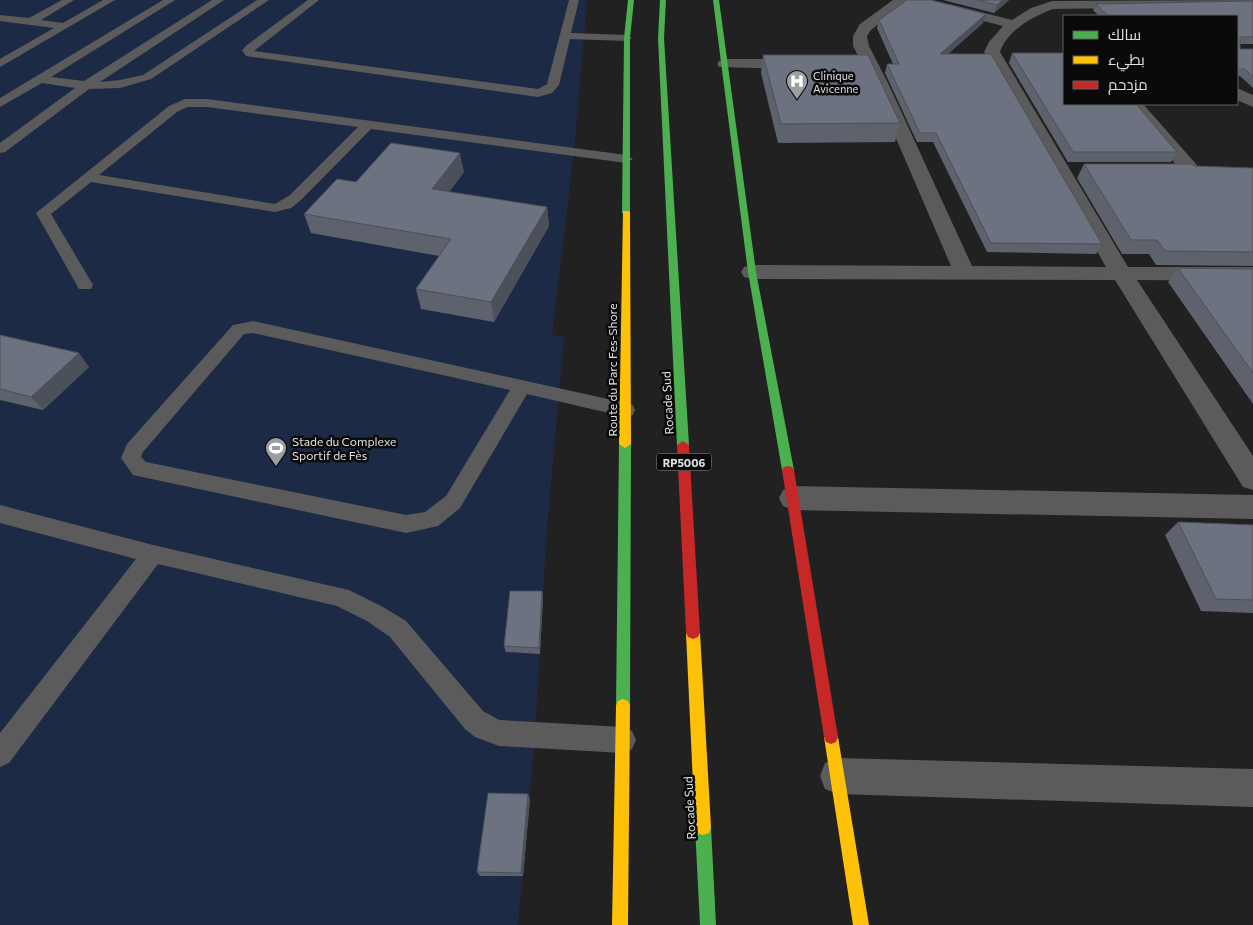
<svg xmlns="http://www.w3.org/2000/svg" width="1253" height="925" font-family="Commissioner,Cairo,sans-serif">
<rect width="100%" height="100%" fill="#212122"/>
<path fill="#1d2a45" d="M0,0h587l-13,151 -22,184 12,2 -18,203 -11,195 -17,190h-518z"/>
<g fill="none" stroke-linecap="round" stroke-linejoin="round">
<path fill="#5b5b5c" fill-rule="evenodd" d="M62,0h12l-33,20 22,3 40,-23h12l-115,67v-8l54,-31 -54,-7v-6l29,3z
M163,0h12l-124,77 33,4 128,-81h12l-124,82 20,-2 23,-5 114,-75h12l-118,79 -31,9 -31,1 -84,63 -5,1v-10l75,-55 -33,-5 -42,24v-9z
M308,0h11l-65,51 284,38 9,-5 22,-84h10l-8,33 56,2 5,3 -5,3 -57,-2 -11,46 -7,8 -14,4 -292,-41 -4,-6 5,-5z
M185,99h22l419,56 7,4 -7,4 -255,-34 -71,72 -9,7 -16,4 -184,-30 -40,32 42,71 -2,4h-12l-43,-76 133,-107zM187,107h20l151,20 -68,68 -15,9 -176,-29 78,-63z
M253,321l373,82 7,2 2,5 -2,5 -7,2 -99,-23 -67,114 -22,18 -32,7 -273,-58 -12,-17 6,-14 106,-119zM253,333l257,57 -64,106 -21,16 -19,3 -260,-53 -5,-5 2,-5 101,-118z
M0,505l153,40 196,45 34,17 23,14 77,90 16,9 124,7 9,4 4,9 -4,9 -9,4 -124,-7 -24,-9 -10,-8 -75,-92 -23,-16 -30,-15 -179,-42 -149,199 -9,4v-34l136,-174 -136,-36z"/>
<path fill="#5b5b5c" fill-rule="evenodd" d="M893,0h16l-38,30 -4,6 2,10 20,39 83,181 134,1 -122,-215 5,-10 14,-16 -59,-15 -2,-3 7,-4 63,16 19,-12 21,-7 201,-1v6l-200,3c-20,7 -46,22 -53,43l128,215h125v14l-116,-1 116,176v34l-10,-3 -128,-207 -363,-1 -8,-2 -3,-5 3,-5 8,-2 199,1 -78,-181 -20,-39v-10l7,-12z
M725,59h73l8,5 -8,5 -79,-2 -2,-3 2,-3z
M1237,88l16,7v12l-16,-7z
M1126,104h17l53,60 2,4 -2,4h-14z
M793,486l460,9v24l-460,-9 -10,-4 -4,-8 4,-8z
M838,758l415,11v38l-415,-13 -13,-5 -5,-13 5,-13z"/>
<path fill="#4caf50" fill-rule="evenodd" d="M628,0h6l-4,38v175l-4,2 -4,-2 2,-175z
M660,0h6l-2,38 25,407 -6,4 -6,-4 -19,-407z
M713,0h6l37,272 38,198 -2,3h-8l-2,-3 -34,-198z
M625,440l6,4 -1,262 -2,5 -5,2 -5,-2 -2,-5 3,-262z
M703,819l6,2 2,6 5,98h-16l-5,-98 2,-6z"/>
<path fill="#ffc107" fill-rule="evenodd" d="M623,211h6l1,2 1,231 -6,4 -6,-4z
M693,627l5,2 2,4 11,194 -2,6 -6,2 -6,-2 -2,-6 -9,-194 2,-4z
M623,699l5,2 2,5 -2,219h-16l4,-219 2,-5z
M831,730l5,2 2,5 31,188h-16l-29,-188 2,-5z"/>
<path fill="#c62828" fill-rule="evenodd" d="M683,441l6,4 11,188 -2,4 -5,2 -5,-2 -2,-4 -9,-188z
M788,466l4,1 2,3 44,267 -2,5 -5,2 -5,-2 -2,-5 -42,-267 2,-3z"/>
</g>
<path fill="#5d626d" d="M943,0h66l-15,13z
M1253,1v43h-13v5h13v39l-13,-12h-3v-60h-138l-6,-6 3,-6z
M879,20l104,3 -35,31 154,190 -6,10 -109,-2 -54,-110h-16l-32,-69 2,-9h6l-16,-36z
M1012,53l165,99 -6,10h-103l-59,-99z
M763,55l137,68 -5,19 -117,1 -17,-70z
M1084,164l169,4v98l-97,-1 -7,-11h-27l-45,-76z
M464,172l-15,20 98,15 2,19 -55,96 -73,-13 -5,-20 23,-33 -128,-23 -7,-19 52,-32z
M1178,268l75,1v135l-85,-122z
M0,335l89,32 -46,43 -43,-10z
M1178,522l75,3v88l-52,-2 -36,-76z
M542,591l1,6 -3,57 -34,-2 -2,-6z
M528,794l2,5 -7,77h-43l-3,-4z"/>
<path fill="#4c5059" d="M1002,0h7l-15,13 3,-8z
M986,14l-3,9 -45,39 2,-8z
M460,153l4,19 -27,36 -5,-19z
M547,207l2,19 -55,96 -3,-20z
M79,353l10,14 -46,43 -12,-13z
M542,591l1,6 -3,57 -1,-6z
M528,794l2,5 -7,77 -2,-3z"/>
<path fill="#6c727f" stroke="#4c5059" d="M907,0h24l55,14 -46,40h51l111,190 -111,-1 -55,-110h-16l-33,-69h12l-20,-44z
M978,0h24l-5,5z
M1253,1v36h-13v12h13v28l-8,-8h-8v-53h-129l-12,-12z
M1012,53h52v51h72l41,48h-104z
M763,55h105l32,68 -119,1z
M391,143l69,10 -28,36 115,18 -56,95 -75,-13 35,-50 -147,-25 33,-35 19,3z
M1084,164h109l1,2 59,2v84l-88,-1 -8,-11h-26z
M1178,268l75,1v104z
M0,335l79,18 -48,44 -31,-8z
M1178,522l75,3v75l-37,-1z
M510,591h32l-3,57 -35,-2z
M488,793l40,1 -7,79 -44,-1z"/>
<defs>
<g id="hospital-pin" transform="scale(1.125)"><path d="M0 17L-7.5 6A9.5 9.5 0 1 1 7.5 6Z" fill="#9d9e9f" stroke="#0a0a0b"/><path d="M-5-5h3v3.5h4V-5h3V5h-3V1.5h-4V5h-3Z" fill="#fff"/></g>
<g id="stadium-pin" transform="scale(1.125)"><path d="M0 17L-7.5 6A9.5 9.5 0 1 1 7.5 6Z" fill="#9d9e9f" stroke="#0a0a0b"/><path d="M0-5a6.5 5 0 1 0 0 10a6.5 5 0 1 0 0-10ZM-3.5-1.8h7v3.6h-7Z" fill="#fff"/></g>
</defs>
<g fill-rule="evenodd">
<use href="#hospital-pin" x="797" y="81"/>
<use href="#stadium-pin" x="276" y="448"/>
</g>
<g text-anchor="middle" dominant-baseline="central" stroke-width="5" stroke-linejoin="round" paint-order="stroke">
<g font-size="11" fill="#e0e1e3" stroke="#0a0a0b" text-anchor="start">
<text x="813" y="75">Clinique<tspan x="813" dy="13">Avicenne</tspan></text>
</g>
<rect fill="#0a0a0b" stroke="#a0a0a2" stroke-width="1" x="656.5" y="453.5" width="55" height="17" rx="4"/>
<g font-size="11" font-weight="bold" fill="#e0e1e3">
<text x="684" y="462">RP5006</text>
</g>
<g font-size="12" fill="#e0e1e3" stroke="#0a0a0b">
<text transform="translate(612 370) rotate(-90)">Route du Parc Fes-Shore</text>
<text transform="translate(667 403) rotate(-93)">Rocade Sud</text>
<text transform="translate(689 808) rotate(-93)">Rocade Sud</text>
</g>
<g font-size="12" fill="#e0e1e3" stroke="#0a0a0b" text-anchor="start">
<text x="292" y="441">Stade du Complexe<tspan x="292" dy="14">Sportif de Fès</tspan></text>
</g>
</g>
<rect x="1063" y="15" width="175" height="90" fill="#0a0a0b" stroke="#606061"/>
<rect x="1073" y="31" width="25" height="8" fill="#4caf50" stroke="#606061"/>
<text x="1108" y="40" font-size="15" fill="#e0e1e3">سالك</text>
<rect x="1073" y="56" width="25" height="8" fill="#ffc107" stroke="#606061"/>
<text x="1108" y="65" font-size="15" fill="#e0e1e3">بطيء</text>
<rect x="1073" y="81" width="25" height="8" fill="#c62828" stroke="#606061"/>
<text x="1108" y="90" font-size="15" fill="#e0e1e3">مزدحم</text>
</svg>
